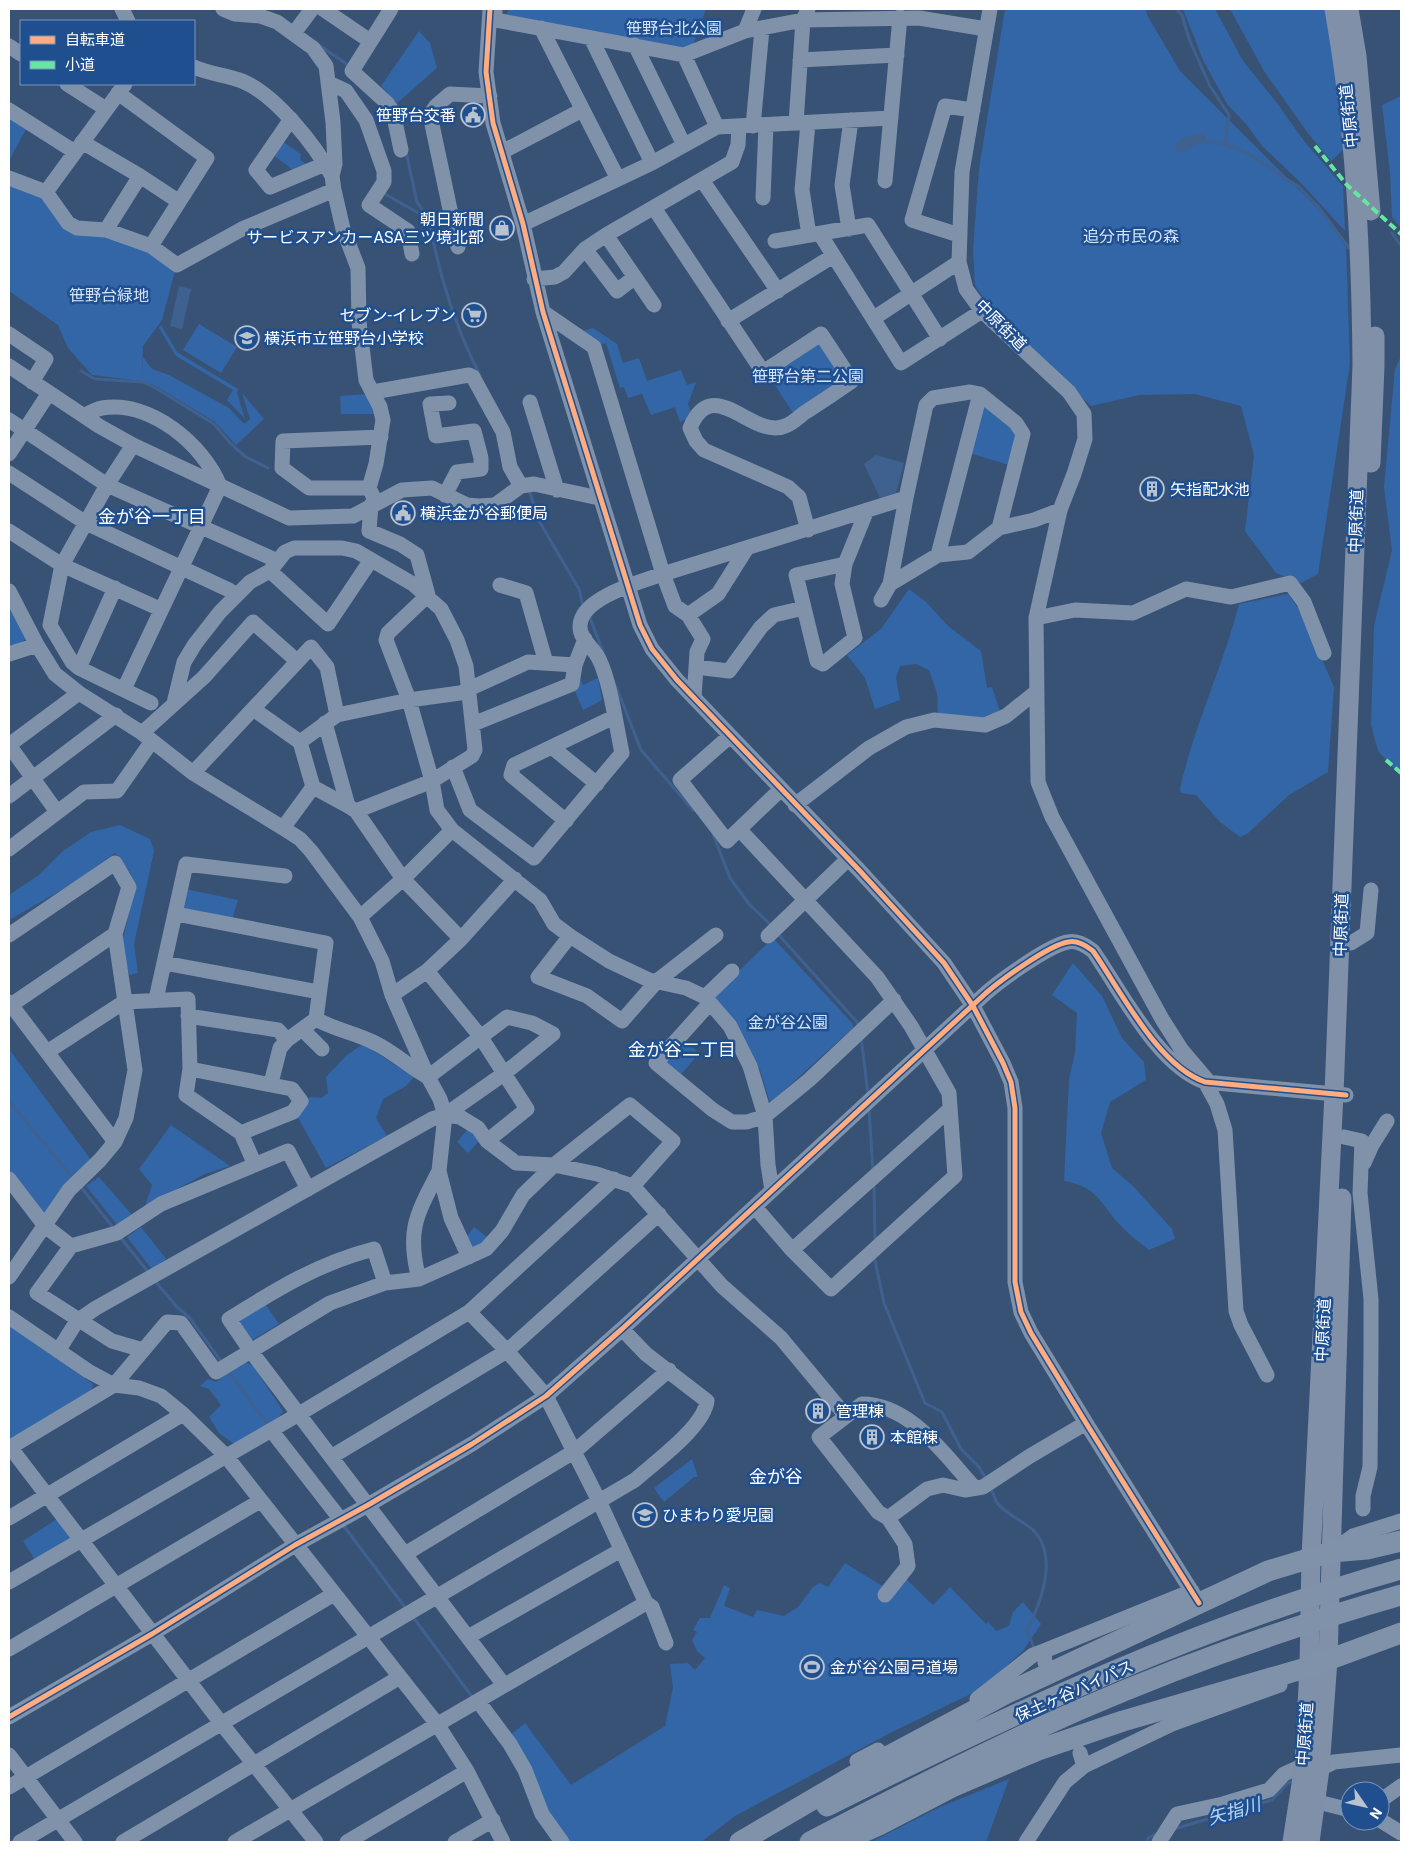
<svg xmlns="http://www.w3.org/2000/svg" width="1410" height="1851" font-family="Roboto,'Noto Sans JP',sans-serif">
<rect width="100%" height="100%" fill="#385276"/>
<path fill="#3366a6" d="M509,9h197l-13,36 -13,4 -174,-33z
M1005,9h141l1,6 33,56 142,142 24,34 4,117 -32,210 -17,9 -25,-10 -31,-42 9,-76 -13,-49 -46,-12 -56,1 -48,11 -98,-93 -18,-28 -2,-35 6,-81z
M1183,9h32l28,52 34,42 27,38 39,45 2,45 -44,-48 -39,-37 -16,-22 -19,-20 -24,-44z
M1230,9h96l17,111v30l-12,11 -24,-29 -43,-61z
M419,31l11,12 7,25 -40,35 -16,-17z
M1401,96v132l-9,-11 -2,-45 -8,-67z
M9,114l19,11 -19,36z
M283,142l18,12 -1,6 6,4 -12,7 -22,-17z
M9,182l33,13 23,29 48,12 34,11 28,24 -13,49 -19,26 -1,35 -50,-6 -24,-27 -10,-23 -49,-34z
M199,324l38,23 -16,26 -38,-23z
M161,325l16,27 61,37 -1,4 8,26 -18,-19 6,-10 -57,-34 -17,-28z
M593,328l24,16 6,19 16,-5 8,23 34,-11 6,15 9,-3 -8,22 3,9 -2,4 -9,5 -5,-15 -24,8 -9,-21 -14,4 -4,-11 -4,1 -14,-45 -9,3 -18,-14z
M817,342l28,36 -52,35 -25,-39z
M1401,356v420l-23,-25 -7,-26 3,-99 18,-76 -8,-63 11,-118z
M143,357l9,12 17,6 60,33 15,16 6,-5 -8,-26 22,26 -28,26 -21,-23 -61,-37 -12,-4z
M366,394l11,20h-36l-1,-18z
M987,405l29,26 -7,34 -40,-12 12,-47z
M909,589l17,13 22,24 33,25 6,37 5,-1 8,25 -23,8 -39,-6 -1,-21 -8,-23 -13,-6 -16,2 -4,12 4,22 -25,9 -10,-31 -18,-23 34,-26z
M1288,594l13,18 33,75 -6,85 -39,23 -42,39 -7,3 -20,-15 -24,-27 -15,-2 -1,-4c14,-64 43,-122 59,-185z
M11,611l15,28 -11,8 -6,1v-36z
M578,674l5,11 15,-7 4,22 -19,10 -9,-21z
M120,825l30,14 4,12 -20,93 4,29 -9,2 -7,-32 13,-55 -4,-14 -16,-21 -43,31 -63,36v-25l30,-20 24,-24 28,-19z
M185,889l53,11 -6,20 -51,-12z
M773,938l80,86v4l-83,75 -10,-33 -17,-34 -29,-41z
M1073,963l29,33 20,42 22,24 2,18 -36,22 -9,31 11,35 21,18 39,43 3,10 -26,11c-9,-8 -20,-15 -28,-24 -21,-22 -22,-39 -57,-45l5,-102 6,-26 2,-40 -25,-18z
M684,1040l15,13 -20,24 -14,-15z
M363,1044l51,33 -8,9 -23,13 -7,19 11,18 -61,32 -30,-54 14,-17 11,1 7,-5 -2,-16 21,-22z
M9,1049l82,111 -45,55 -37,-45z
M171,1125l59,41 -25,8 -60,32 7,-21 -13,-16z
M470,1127l11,12 -13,14 -11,-11z
M99,1177l33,38 -14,11 -32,-40z
M141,1227l25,32 -12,10 -4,-2 -23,-30z
M474,1227l17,13 -17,13 -7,-17z
M264,1302l15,22 -29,17 -15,-21z
M9,1325l84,59 -2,8 -82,50z
M244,1361l9,5 30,45 -8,11 -41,22 -15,-11 -10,-16 12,-12 -12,-16 -9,-3 8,-7 8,3z
M692,1459l6,18h-4l-30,25 -10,-14z
M57,1519l16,21 -37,21 -13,-20z
M845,1563l39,24 19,-11 30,29 17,-18 36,37 2,-2 8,9 13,-5 4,-14 10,-10 18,22 -18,27 -42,38 -89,43 -157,84 -34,26h-134l-22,-31 -36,-75 16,-13 46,62 94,-59 8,-38 -3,-24 18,-1 7,7 10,-12 -8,-7 -5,-11 5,-8 -4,-2 7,-12h10l14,-33 6,3 -6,18 29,11 4,-7 27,6 14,-9 15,-20 7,-4 8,4z
M1009,1779l-23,63h-115l69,-35z"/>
<path fill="#3f618f" d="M1202,132l4,3v7c-12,0 -16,8 -26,11l-6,-3 1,-5 10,-8z
M179,286l12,3 -9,40 -12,-3z
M876,455l28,8 -8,30 -16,5 -16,-34z"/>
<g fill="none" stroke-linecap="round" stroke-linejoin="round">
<path stroke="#3f618f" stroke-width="3" d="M1176,9l6,6 7,24 21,47 19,29 -4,29 22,9 52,34 21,22 29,39
M319,45l32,22
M1206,142l19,2
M406,152l11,50 12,17
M383,193l46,26c10,56 25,106 51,156
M1392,233l9,13
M81,371l14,8 48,3 11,5 60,37 17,20 15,13 22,11
M529,490l10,31 40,68 4,17
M589,615l14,37
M616,686l25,64 52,60
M713,834l17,44 19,26 23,22
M777,933l80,89 2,6
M861,1036l7,59
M9,1101l65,78
M869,1109l4,63
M874,1183l1,59
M80,1186l35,44
M120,1237l29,36
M874,1256l10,47 41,100 17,9 19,37 18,18 7,12
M154,1280l23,27 13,11 33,46
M228,1371l41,55
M990,1487c3,5 5,13 8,17 10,12 27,17 37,28 23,26 6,71 -8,98l8,21
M343,1525l64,85
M413,1617l60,81
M1174,1829l98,-29 15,-16 8,-5
M1148,1842v-4l10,-5"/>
<path stroke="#7f92a9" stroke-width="15" d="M122,9l6,12
M223,9l12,5 25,2 17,6 36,26 13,18 7,56 2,42 -3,12 2,14 9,39 15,39 1,54 7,58 14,27 3,13 -7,44 -7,24 7,14
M323,9l47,32
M391,9l-39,62 35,32 6,9 8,38
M490,9l-4,63 7,51 30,101 20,88 97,313 12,24 25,31 182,190 85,93 29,43 30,57 8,19 4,26v174l6,30 10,21 55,90 113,180
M990,9l-28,163 -3,90 7,27 16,22 87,81 15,22 1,25 -11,35 -14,36 -24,108 2,164 14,35 110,202 19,30 28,33
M495,12l-5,7 194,36 61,-24 58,-11 116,-2 67,11
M541,28l77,151
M745,31l9,-22
M294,33l18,-24
M591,38l61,125
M635,45l49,100
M9,46l12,8
M684,55l33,72
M800,60l97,-5
M194,67c15,7 33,8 48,14 33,13 73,64 90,95
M329,83l17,8 20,29 18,51v11l-15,23 39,26 4,23
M67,84l39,25
M118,93l89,65 -56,88
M9,110l66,42
M291,119l-35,51 14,17 55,-23
M796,123l7,-103 5,-11
M808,123l-6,67 7,45
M753,126l9,-97
M82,142l58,34 38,25
M502,152l80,-42
M9,178l37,14 22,31 9,5 29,2 45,16 26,19 65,-36 92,-39
M702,180l76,111
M885,181l15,-164
M46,192l79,-108
M763,198l3,-73
M654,208l109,164 58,-38 31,47c-16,11 -32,22 -48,32 -5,4 -12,11 -19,13 -33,14 -72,-54 -95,2l6,13 8,9 84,37 11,10 9,33
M523,224l129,-61 65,-36 174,-9
M849,229l-7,-44 9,-65
M106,230l34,-54
M820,234l81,129 81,-52
M606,235l48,70
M959,235l-47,-15 33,-114 28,4
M775,241l93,-16 72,114
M458,247l-28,-132 6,-9 14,-12 40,2
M585,249l32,42 18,-14
M534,279l21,-2 9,-5 21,-23 21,-14 126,-73 6,-17 1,-19
M543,312l51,35 69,227 12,32 13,9 15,24 -6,13 -3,46
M874,318l85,-56
M728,321l105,-65
M9,334l37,25 -14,23
M9,366l90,60 34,19 156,73 64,-2 49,-26 30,-2 35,17 12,1 16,-1 26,-19 13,-2 65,14
M373,392l96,-17 4,2 30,55 7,35 11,19
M530,402l27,88
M84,416c5,-3 12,-7 18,-8 48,-8 101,36 118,78l-96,203
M9,420l98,65 171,76
M9,454l40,-61
M9,473l77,50 143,67 7,5
M369,488h-60l-27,-20 1,-27 98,-4
M445,495l12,-23 24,-3v-11l-7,-27 -38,5 -6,-32 19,-1
M371,505l-2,26 31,13 17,11 11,40
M9,531l53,34 98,44
M938,555l42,-161
M845,564l-49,11 21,86 6,3 32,-26 -13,-54 3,-20 22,-54
M270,571l58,53 43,-64
M890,584l16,-86
M500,585l26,8 20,70
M115,588l-36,80 72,35
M9,591l28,54 18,29 24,19 63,40 51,40 90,55 17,11 11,12 49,66 22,44 10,34 36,82 12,22 5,16 15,2 18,11 9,13 29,22 38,2 43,9 36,12 89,100 59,52 64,77
M428,595l-40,38 -2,7 23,60 23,81 5,29 15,20 88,70 14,24 16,12 39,25 40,19 37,8 19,9 25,29 20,40 15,50 3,49 4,25
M881,600l9,-16 48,-29 30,-3 31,-24 35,-8 26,-10
M688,615l30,-21 29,-46
M1036,618l39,-8 58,3 53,-24 45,8 59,-14 14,19 20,51
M9,654l28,-9
M696,667l33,4 32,-44 13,-12 30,-7
M79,668l-7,-6 -22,-37 12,-60 45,-80 26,-40
M174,703l10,-41 11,-18 25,-32 30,-30 20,-11 15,-19 9,-4h48l14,3 57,33 28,25 16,31 9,26 9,84 -3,6 -40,25 -76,30
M253,709l47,33 13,45 -30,41
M325,723l23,83 8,5 47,68 58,60
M473,724l99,-40 3,-19 10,-26
M142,733l62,-56 49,-55 44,39
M730,736l-50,44 47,61 53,-51
M300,742l37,-27 72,-15 51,-7 68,-31 47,3
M553,748l44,36
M453,767l17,43 64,48 88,-105c-6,-28 -11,-69 -23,-94 -5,-11 -19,-19 -19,-32 -1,-29 60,-45 83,-53l243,-76 20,-93 7,-7 37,-6 10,2 36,29 7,11 -24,94
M193,773l118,-126 16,20 10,48
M313,787l35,19
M9,796l107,-81
M795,805l74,-57 37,-21 28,-7 51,5 21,-9 30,-24
M57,812l-48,-67 70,-52
M566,821l-55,-46 3,-10 100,-48
M740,830l137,147 34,49 38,67 6,83 -124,113 -39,-39 -37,-43
M9,849l75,-57 33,-1 35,-50
M176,914l150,29 -10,76 -29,21 -7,8 -9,35
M360,917l43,-38 49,-49
M9,935l106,-72 14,24 -14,47 20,136 -9,48 -11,24 -15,18 -31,30 -60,87
M570,936l-32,41 49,19 35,25 35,-40 59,-46
M768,936l80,-77
M1351,943l16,-10 4,-43
M164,963l155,29
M427,971l53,65 47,73 -40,32
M392,995l35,-24 34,-32 54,-60
M705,997l27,-26
M156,999l30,-135 99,12
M9,1002l106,140
M710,1003l-54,60 57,47 19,12h15l18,-6 44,-36 85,-80
M11,1005l104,-71
M188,1016l90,14 9,10
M316,1019c19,11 40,14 59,24 19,9 34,24 53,34l79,-60 25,6 21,11 -48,39 -60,42 -6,56 12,47 18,39
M302,1029l20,20
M47,1052l77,-50 64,-3 2,70 -4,26 55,38 14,32
M190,1069l102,20 9,12 -8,11 -52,21
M1205,1082l12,22 8,26 11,181 5,14 26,50
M1344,1137l18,4 -2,52 11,106v50l-1,118 -7,29v13
M1364,1163l8,-18 15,-24
M9,1179l36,47 26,20 46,-13 44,-29 127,-53 20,38
M71,1246l-34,47 75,48 31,9
M792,1250l158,-141
M419,1279c-13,-49 -2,-65 20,-108
M385,1283l-11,-34c-55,14 -97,40 -145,70l21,31 254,335
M469,1312l38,39 39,45 53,105 47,102 6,4 14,36
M9,1317l79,54 26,14 25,3 22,8 22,18 43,42 211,268 30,47 36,71
M58,1351l19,-30 19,-13 336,-189 13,-4
M271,1430l70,90
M10,1447l211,276 95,119
M9,1448l105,-63 53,-63 14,1 35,49 114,-69 55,-20 34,-4 67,-30 16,-18 21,-36 31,-30 76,-60 43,36 -40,45
M331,1457l176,-106 152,-137
M975,1488c-30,-32 -64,-84 -113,-84l-43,33 59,75 10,6 39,-29 16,-4 22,5 18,-3 47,-31 56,-33
M9,1518l174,-104
M1332,1551l21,-15 48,-15
M405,1554l170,-103 94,-81
M9,1582l290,-168 170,-102 145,-133
M885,1595l23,-29 -3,-22 -17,-26
M468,1637l153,-87
M9,1649l251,-148
M1045,1663l-1,-12 148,-60
M977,1699l56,-44 11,-4
M478,1701l32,43 15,26 17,44 20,28
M9,1717l143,-83 143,-89 73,-40 104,-61 74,-48 76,-67 364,-336c15,-13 63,-48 82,-51 9,-2 17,3 25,9 28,40 65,115 112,131l141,13
M1080,1753l4,13 88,-42 108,-39
M9,1755l66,87
M857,1761l21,-11
M1320,1769l14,-7 67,-7
M9,1787l325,-193
M1306,1799l44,11
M1380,1801l21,-15
M1380,1820l21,13
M20,1842l615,-362c20,-18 69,-53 72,-79l-61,-47 -24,-25
M123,1842l277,-165
M235,1842l411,-239
M347,1842l120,-71
M455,1842l38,-22
M1026,1842l39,-60 19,-16
M1159,1842l18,-28 46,-10 46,-14 15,-16 20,-9"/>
<path stroke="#7f90a8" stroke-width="19" d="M1349,9l8,47 14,155
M1371,463l4,-97v-30
M1292,1842l12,-77 5,-98 2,-110 23,-463 28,-729c-1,-120 -7,-238 -28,-356
M1310,1842l10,-73 8,-109 14,-462"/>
<path stroke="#7f92a9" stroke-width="21" d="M827,1806c184,-93 375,-181 574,-237
M740,1842l130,-76 137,-73 261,-122 63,-19 36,-3 34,-8
M810,1842c89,-46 178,-92 271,-133 103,-45 212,-83 320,-114
M841,1842l38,-17 75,-39 84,-36 85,-29 186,-54 92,-34"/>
<path stroke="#66e7a1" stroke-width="4" stroke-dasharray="8 4" stroke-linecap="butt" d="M1315,146l32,39 54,49
M1386,760l15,13"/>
<g stroke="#1f4f8f" stroke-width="8">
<path id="cycleway" d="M490,9l-4,63 7,51 30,101 20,88 97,313 12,24 25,31 182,190 85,93 29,43 30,57 8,19 4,26v174l6,30 10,21 55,90 113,180
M9,1717l143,-83 143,-89 73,-40 104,-61 74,-48 76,-67 364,-336c15,-13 63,-48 82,-51 9,-2 17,3 25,9 28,40 65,115 112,131l141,13"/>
</g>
<use href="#cycleway" stroke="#ffac80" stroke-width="5"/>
</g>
<defs>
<g id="civic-ring" transform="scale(1.25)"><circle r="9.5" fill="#1f4f8f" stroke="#b9c2cf" stroke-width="1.5"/><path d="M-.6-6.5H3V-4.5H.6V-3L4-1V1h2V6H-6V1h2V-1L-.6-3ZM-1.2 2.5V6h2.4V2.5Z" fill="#b9c2cf"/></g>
<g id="shop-ring" transform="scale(1.25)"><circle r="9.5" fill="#1f4f8f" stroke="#b9c2cf" stroke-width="1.5"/><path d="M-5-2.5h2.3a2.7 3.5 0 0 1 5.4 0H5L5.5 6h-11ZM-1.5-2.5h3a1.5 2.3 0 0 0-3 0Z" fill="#b9c2cf"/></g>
<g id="supermarket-ring" transform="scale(1.25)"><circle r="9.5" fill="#1f4f8f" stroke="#b9c2cf" stroke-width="1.5"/><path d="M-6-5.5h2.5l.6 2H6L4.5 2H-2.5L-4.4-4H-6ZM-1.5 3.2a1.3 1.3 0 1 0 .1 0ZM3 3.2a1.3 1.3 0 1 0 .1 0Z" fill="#b9c2cf"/></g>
<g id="school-ring" transform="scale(1.25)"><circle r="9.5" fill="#1f4f8f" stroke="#b9c2cf" stroke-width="1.5"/><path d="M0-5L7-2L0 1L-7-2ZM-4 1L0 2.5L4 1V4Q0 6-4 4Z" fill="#b9c2cf"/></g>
<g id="building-ring" transform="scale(1.25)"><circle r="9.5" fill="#1f4f8f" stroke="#b9c2cf" stroke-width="1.5"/><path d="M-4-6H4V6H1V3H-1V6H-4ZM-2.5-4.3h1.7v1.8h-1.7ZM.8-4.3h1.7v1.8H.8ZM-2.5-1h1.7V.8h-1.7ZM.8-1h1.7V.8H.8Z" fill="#b9c2cf"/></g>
<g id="stadium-ring" transform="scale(1.25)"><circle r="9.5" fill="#1f4f8f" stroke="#b9c2cf" stroke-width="1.5"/><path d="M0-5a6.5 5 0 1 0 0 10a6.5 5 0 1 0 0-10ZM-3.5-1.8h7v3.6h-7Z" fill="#b9c2cf"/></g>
</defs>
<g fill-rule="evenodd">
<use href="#civic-ring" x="473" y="115"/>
<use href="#shop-ring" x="502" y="228"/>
<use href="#supermarket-ring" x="474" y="315"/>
<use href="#school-ring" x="247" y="338"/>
<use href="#building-ring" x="1152" y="489"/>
<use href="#civic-ring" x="403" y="513"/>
<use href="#building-ring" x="818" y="1411"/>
<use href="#building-ring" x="872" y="1437"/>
<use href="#school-ring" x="645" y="1515"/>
<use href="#stadium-ring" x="812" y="1667"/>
</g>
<g text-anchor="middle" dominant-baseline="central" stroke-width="5" stroke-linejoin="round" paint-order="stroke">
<g font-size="16" fill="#d4e5f9" stroke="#1f4f8f">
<text x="674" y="28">笹野台北公園</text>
<text x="1131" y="236">追分市民の森</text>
<text x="109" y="295">笹野台緑地</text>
<text x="808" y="376">笹野台第二公園</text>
<text x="788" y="1022">金が谷公園</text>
</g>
<g font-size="16" fill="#fff" stroke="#1f4f8f" text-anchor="start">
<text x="456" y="115" text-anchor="end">笹野台交番</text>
<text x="484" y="219" text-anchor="end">朝日新聞<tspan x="484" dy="18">サービスアンカーASA三ツ境北部</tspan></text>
<text x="456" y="315" text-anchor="end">セブン-イレブン</text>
<text x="264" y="338">横浜市立笹野台小学校</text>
<text x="1170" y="489">矢指配水池</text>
<text x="420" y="513">横浜金が谷郵便局</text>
<text x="836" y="1411">管理棟</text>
<text x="890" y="1437">本館棟</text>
<text x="662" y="1515">ひまわり愛児園</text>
<text x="830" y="1667">金が谷公園弓道場</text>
</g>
<g font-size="16" fill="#fff" stroke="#1f4f8f">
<text transform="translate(1349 116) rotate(-96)">中原街道</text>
<text transform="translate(1001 325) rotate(45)">中原街道</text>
<text transform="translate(1356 521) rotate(-88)">中原街道</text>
<text transform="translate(1341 925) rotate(-88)">中原街道</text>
<text transform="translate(1323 1330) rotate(-87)">中原街道</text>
<text transform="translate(1074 1691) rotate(-24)">保土ヶ谷バイパス</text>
<text transform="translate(1305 1734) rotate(-86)">中原街道</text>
</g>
<g font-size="18" fill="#fff" stroke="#1f4f8f">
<text x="152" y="516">金が谷一丁目</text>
<text x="682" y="1049">金が谷二丁目</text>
<text x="776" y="1476">金が谷</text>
</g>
<g font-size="18" font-style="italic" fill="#bad4f4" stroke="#1f4f8f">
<text transform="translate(1234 1811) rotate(-16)">矢指川</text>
</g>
</g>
<rect width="1410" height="1851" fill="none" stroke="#ffffff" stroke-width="20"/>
<rect x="20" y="20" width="175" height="65" fill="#1f4f8f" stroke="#7995bc"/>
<rect x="30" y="36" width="25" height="8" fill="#ffac80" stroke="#7995bc"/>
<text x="65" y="45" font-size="15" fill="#ffffff">自転車道</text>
<rect x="30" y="61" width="25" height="8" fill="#66e7a1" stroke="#7995bc"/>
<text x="65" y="70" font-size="15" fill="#ffffff">小道</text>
<g transform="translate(1365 1806) rotate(124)"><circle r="24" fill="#1f4f8f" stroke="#7995bc"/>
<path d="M0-4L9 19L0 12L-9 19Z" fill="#b9c2cf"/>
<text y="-8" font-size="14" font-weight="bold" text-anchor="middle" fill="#ffffff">N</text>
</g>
</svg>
